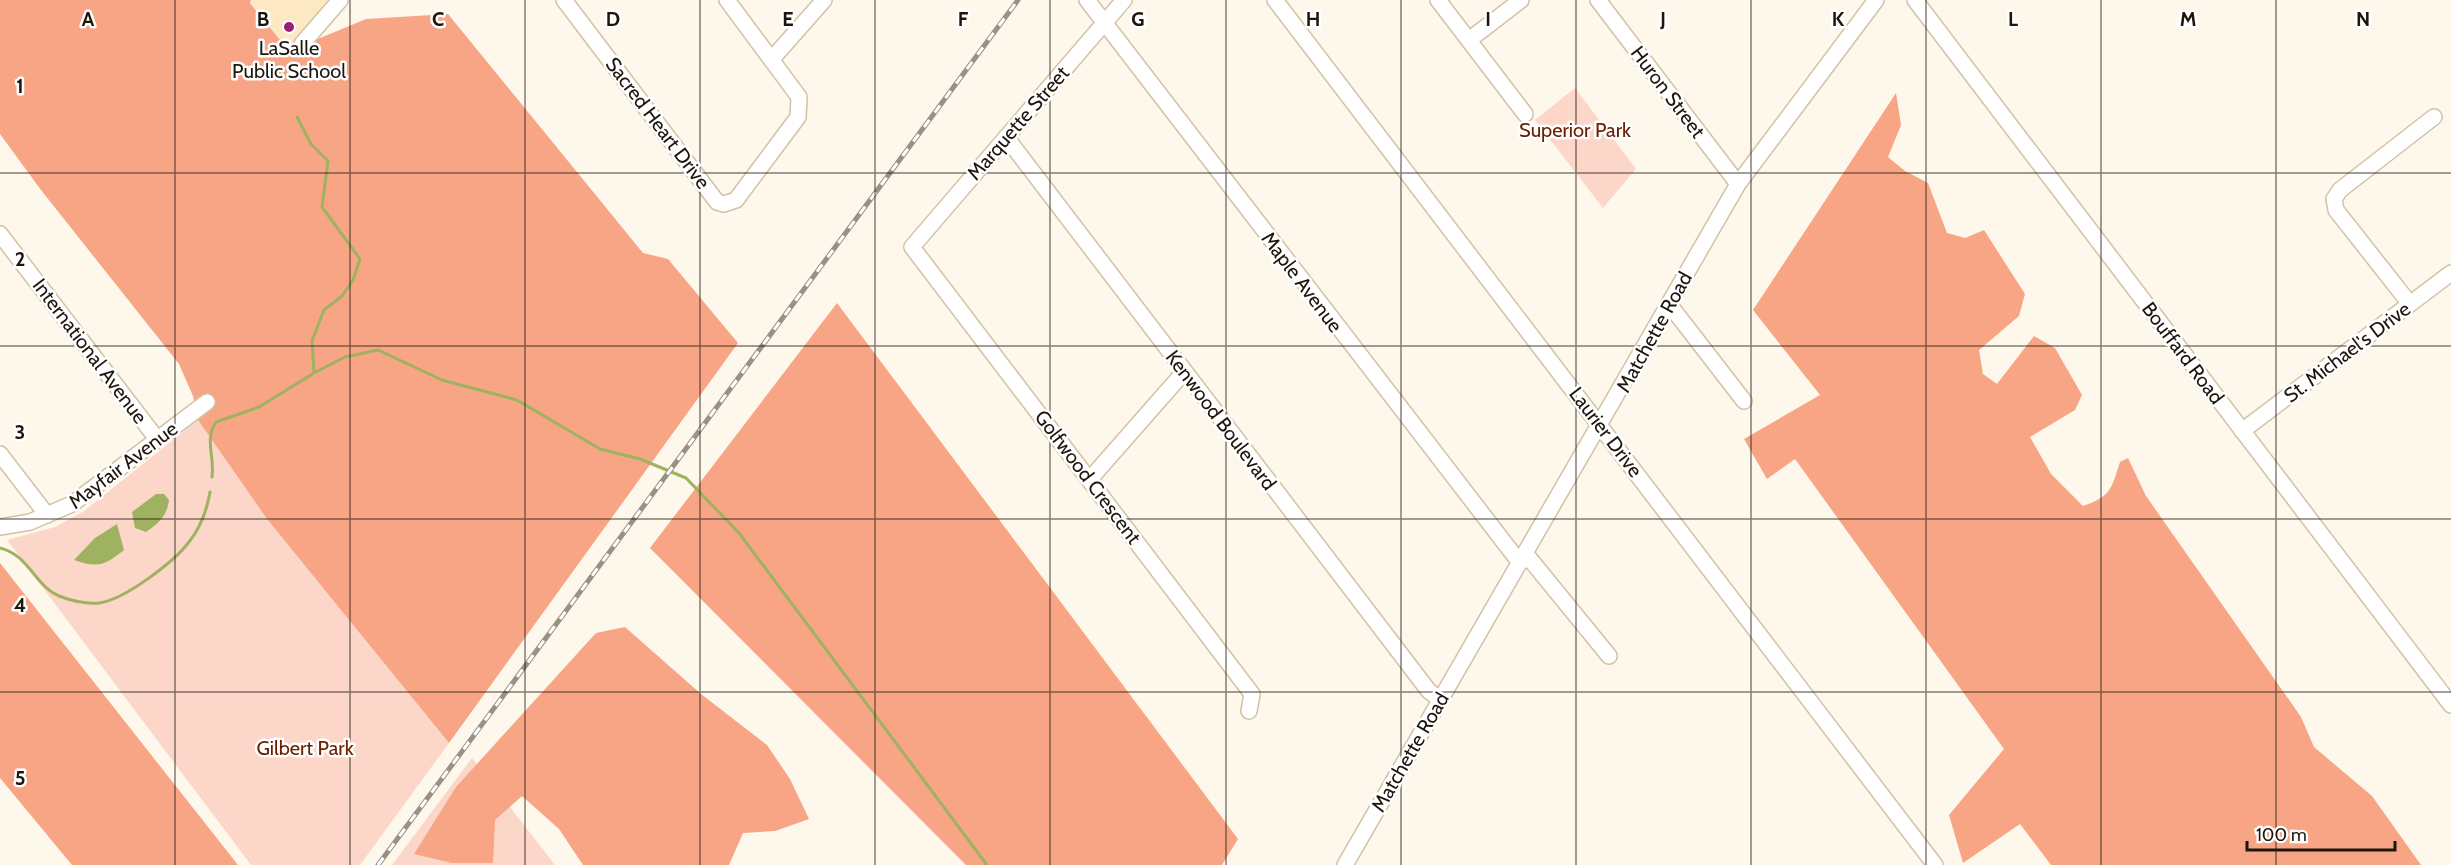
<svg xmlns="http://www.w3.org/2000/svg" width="2451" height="865" font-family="Cabin,sans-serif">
<rect width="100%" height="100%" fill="#fef7eb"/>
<path fill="#fde8c4" d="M251,0h79l-41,51 -39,-49z"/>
<path fill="#fcd6c8" d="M1575,88l61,81 -33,39 -68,-88z
M198,420l69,99 182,224 -89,122h-109l-244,-325 48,-13 29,-16z
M472,758l83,107h-163z"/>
<path fill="#f8a585" d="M0,0h251l-1,3 39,48 77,-32 82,-5 195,239 25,6 70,84 -289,400 -182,-224 -69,-99 -5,-24 -14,-32 -138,-174 -41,-56z
M1896,93l5,32 -13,32 17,14 23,12 19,50 18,5 19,-8 41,64 -6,22 -40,34 4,24 14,10 37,-48 21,12 27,47 -7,15 -45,27 21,37 32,32c28,-10 28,-16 37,-44l8,-4 18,38 155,221 13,30 58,49 49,69h-370l-31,-41 -57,39 -14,-48 55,-66 -209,-290 -28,20 -23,-40 76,-44 -67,-85z
M837,303l401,536 -16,26h-256l-316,-317z
M0,563l238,302h-166l-72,-87z
M625,627l76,67 66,51 23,34 19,40 -34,12 -32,2 -14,32h-146l-24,-36 -37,-33 -27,24 -2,43h-41l-38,-9 42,-67 140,-154z"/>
<path fill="#9fb261" d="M156,494h8l5,6c-2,16 -10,23 -23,32l-11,-4 -3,-16z
M117,524l7,26c-20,16 -26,18 -50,10l21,-22z"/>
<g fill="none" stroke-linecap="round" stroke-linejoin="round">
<path stroke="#9fb261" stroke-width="3" d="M297,117l14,27 17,17 -6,46 38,52 -7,21 -11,16 -18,14 -12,31 2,32
M212,477c3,-21 -8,-36 4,-55l43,-15 55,-34 31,-16 33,-7 64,30 75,20 83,49 40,10 46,19 53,55 248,332
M0,548c29,7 35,38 59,48 13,5 26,8 40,7 25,-3 75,-41 90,-61 11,-14 18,-32 21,-50"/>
<g stroke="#d2c2a5" stroke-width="18">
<path id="minor" d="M564,0l153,202 7,2 12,-4 62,-83 1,-20 -72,-97
M1087,0l433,563
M1124,0l-212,247 340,447 -3,17
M1275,0l660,865
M1438,0l87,114
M1598,0l140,184
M1915,0l536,705
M1469,40l52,-40
M302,44l38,-44
M772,59l52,-59
M1006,137l422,553 12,10
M0,234l157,205
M1669,304l75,97
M2410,304l-74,-94 -2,-11 6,-9 94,-73
M2242,431l209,-158
M0,454l47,61
M1090,479l94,-107
M0,527l30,-5 42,-18 135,-102
M1525,553l84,103
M1345,865l393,-681 138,-184"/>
</g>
<use href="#minor" stroke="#fff" stroke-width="15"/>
<g stroke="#989186" stroke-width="5">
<path id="rail" d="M378,865l640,-865"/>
</g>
<use href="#rail" stroke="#fff" stroke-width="3" stroke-dasharray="9" stroke-linecap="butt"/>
</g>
<path fill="none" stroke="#1c160c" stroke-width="1.5" stroke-opacity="0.55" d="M175,0v865M350,0v865M525,0v865M700,0v865M875,0v865M1050,0v865M1226,0v865M1401,0v865M1576,0v865M1751,0v865M1926,0v865M2101,0v865M2276,0v865M0,173h2451M0,346h2451M0,519h2451M0,692h2451"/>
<circle fill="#9a1e75" stroke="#fff" stroke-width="2" cx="289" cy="27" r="6"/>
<g text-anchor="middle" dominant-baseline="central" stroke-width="5" stroke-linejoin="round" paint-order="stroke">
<g font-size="20" fill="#1c160c" stroke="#fff">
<text x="289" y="48">LaSalle<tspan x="289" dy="23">Public School</tspan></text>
</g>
<g font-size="20" fill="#1c160c" stroke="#fff">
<text transform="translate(1668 92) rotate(53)">Huron Street</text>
<text transform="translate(658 123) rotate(53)">Sacred Heart Drive</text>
<text transform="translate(1018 123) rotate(-49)">Marquette Street</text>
<text transform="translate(1302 282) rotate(53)">Maple Avenue</text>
<text transform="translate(1654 332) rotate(-61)">Matchette Road</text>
<text transform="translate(90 351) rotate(53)">International Avenue</text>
<text transform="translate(2347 352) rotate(-37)">St. Michael's Drive</text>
<text transform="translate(2183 353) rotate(53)">Bouffard Road</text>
<text transform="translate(1221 420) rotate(53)">Kenwood Boulevard</text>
<text transform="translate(1606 432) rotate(53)">Laurier Drive</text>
<text transform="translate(123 465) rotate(-37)">Mayfair Avenue</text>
<text transform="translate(1088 477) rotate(53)">Golfwood Crescent</text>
<text transform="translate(1410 752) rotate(-60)">Matchette Road</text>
</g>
<g font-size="20" fill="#692100" stroke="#fff">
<text x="1575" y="130">Superior Park</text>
<text x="305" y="748">Gilbert Park</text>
</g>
</g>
<g font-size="20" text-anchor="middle" font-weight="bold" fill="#1c160c" stroke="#fff" stroke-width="5" stroke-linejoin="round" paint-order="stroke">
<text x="88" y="26">A</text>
<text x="263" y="26">B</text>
<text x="438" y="26">C</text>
<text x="613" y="26">D</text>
<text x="788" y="26">E</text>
<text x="963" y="26">F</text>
<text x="1138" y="26">G</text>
<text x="1313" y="26">H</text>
<text x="1488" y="26">I</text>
<text x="1663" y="26">J</text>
<text x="1838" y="26">K</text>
<text x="2013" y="26">L</text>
<text x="2188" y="26">M</text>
<text x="2363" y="26">N</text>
<text x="20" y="93">1</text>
<text x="20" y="266">2</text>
<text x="20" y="439">3</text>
<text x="20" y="612">4</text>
<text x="20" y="785">5</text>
</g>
<path d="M2247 841v9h148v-9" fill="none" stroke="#1c160c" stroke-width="3"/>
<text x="2256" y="841" font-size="18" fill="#1c160c" stroke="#ffffff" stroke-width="4.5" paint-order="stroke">100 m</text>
</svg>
